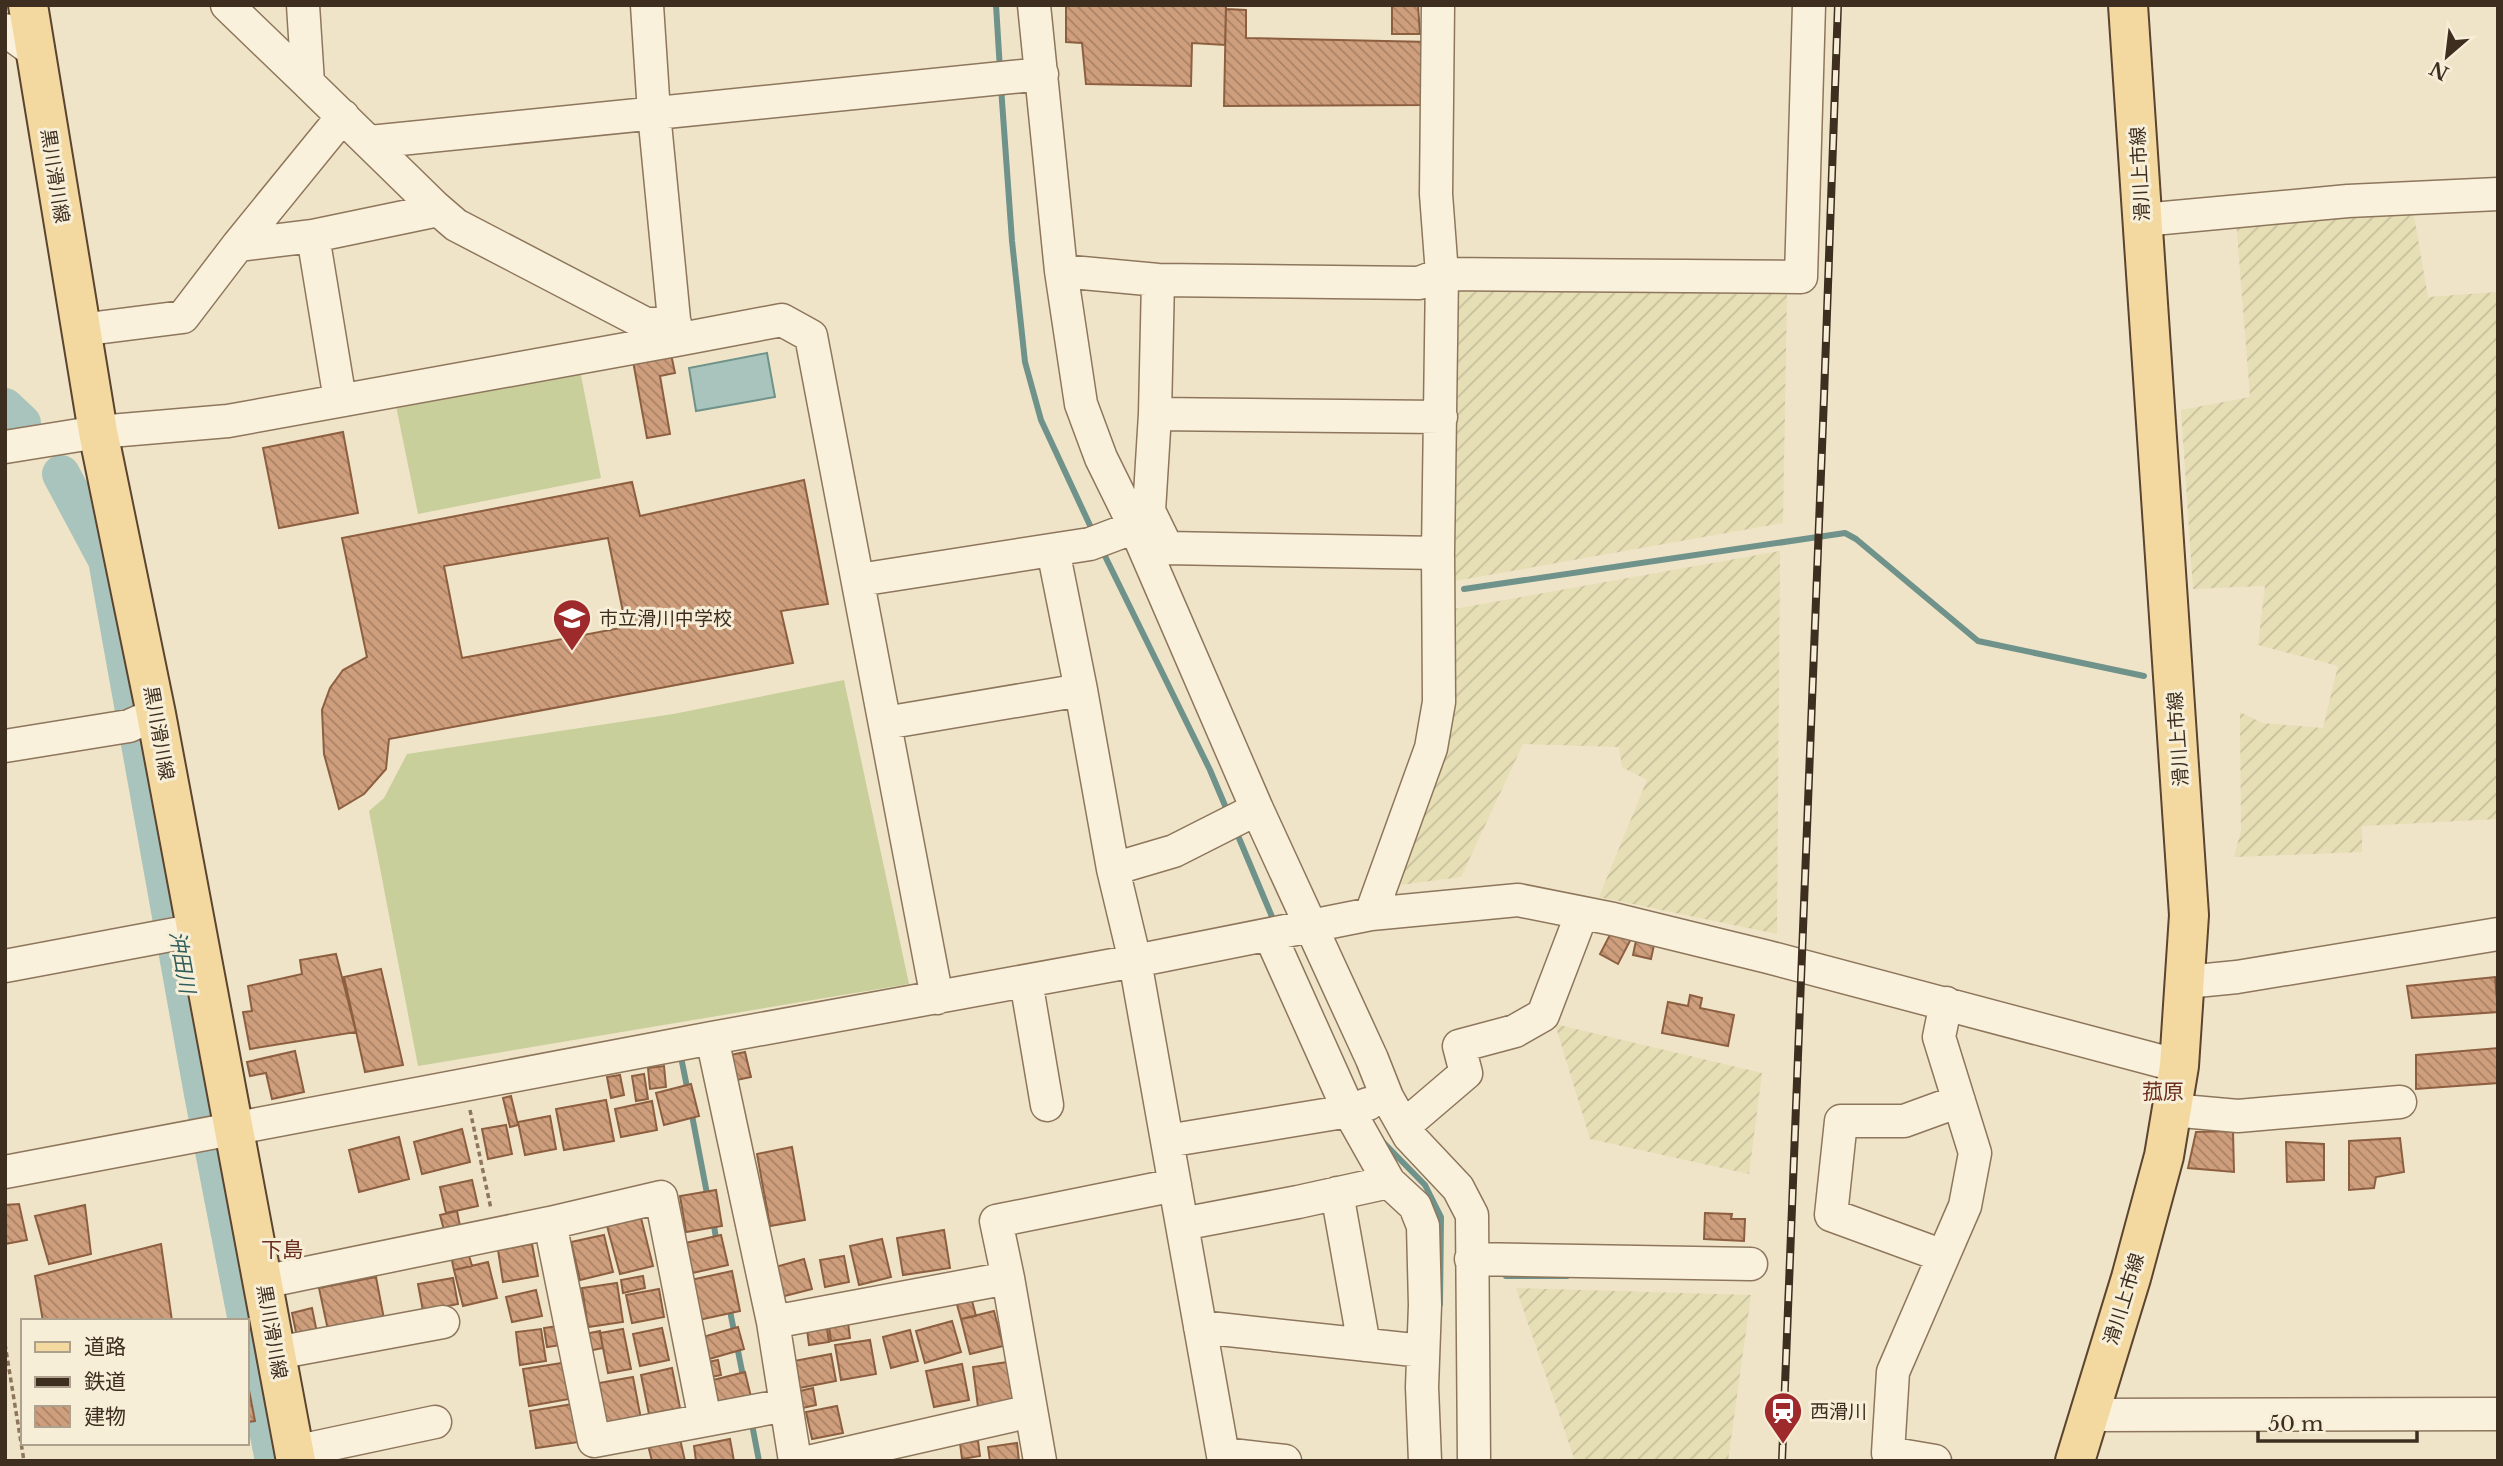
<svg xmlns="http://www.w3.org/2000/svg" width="2503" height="1466" font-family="'Libre Baskerville','Noto Sans JP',serif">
<defs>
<pattern id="farmland-furrows" width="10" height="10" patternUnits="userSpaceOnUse" patternTransform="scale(1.75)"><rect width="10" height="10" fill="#e6deb5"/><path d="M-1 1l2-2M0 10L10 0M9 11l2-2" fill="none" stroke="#c6bf9b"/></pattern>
<pattern id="building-back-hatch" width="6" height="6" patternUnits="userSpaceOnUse" patternTransform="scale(1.75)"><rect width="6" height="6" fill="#cf9f7d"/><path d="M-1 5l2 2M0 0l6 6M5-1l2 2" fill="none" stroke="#a98266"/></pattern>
</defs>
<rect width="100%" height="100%" fill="#f0e4c8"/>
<path fill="url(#farmland-furrows)" d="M2413,210l15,87 70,-5v527l-136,7v26l-128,5 7,-26 -1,-119 22,11 61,5 15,-62 -80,-21 7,-59 -72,3 -12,-179 69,-13 -14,-177z
M1458,290l329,2 -4,231 -328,58z
M1780,551l-3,383 -178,-37 48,-117 -25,-13 -3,-20 -96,-3 -62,133 -69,9 56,-276z
M1555,1024l207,49 -13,101 -159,-35z
M1516,1288l235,7 -23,166h-153z"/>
<path fill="#c9cf9b" d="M580,370l21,108 -183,36 -22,-108z
M844,680l65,304 -491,82 -49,-255 15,-13 23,-44 266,-40z"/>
<path fill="#a9c4bc" stroke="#6f938a" stroke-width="2" d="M767,353l8,44 -79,14 -7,-43z"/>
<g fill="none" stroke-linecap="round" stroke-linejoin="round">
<path stroke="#6f938a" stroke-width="6" d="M996,5l4,65
M1001,87l11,154 13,121 16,58 53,114
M1102,550l108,220 19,45
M1464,589l381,-56 11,6 122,102 166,35
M1236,831l39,93
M681,1057l7,35
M691,1110l17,89
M1382,1141l43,44 16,32 -1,87
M713,1220l4,24
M1506,1276h61
M729,1306l15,75
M751,1419l8,42"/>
<path stroke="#a9c4bc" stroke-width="38" d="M5,407l17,16
M61,474l46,86 96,534 71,367"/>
</g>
<path fill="url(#building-back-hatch)" stroke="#8d5f41" stroke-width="2" fill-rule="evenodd" d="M1066,5h160l-1,40 -33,-2 -1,43 -105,-2 -4,-41 -16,-1z
M1392,5h26l2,29h-28z
M1226,9l20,1v28l184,4v63l-206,1z
M671,354l4,19 -15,3 10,58 -23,4 -14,-77z
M343,432l15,81 -79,15 -16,-80z
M804,480l24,124 -47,7 12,52 -404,76 -3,30 -22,25 -25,15 -15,-55 -2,-44 8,-22 13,-18 24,-13 -25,-119 290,-56 8,34zM608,538l18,89 -164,31 -18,-92z
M1614,927l18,10 -14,27 -18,-10z
M1637,936l18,4 -4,19 -18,-4z
M336,954l20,78 -106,17 -7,-37 9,-1 -4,-25 54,-12 -2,-14z
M381,969l22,96 -38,7 -21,-95z
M2495,977l3,35 -86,6 -5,-32z
M1690,995l12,3 -2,10 34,7 -6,31 -66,-13 6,-31 20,4z
M2498,1048v35l-82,6v-34z
M295,1051l9,41 -32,7 -6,-26 -16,3 -3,-14z
M745,1052l6,25 -24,5 -6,-25z
M664,1066l2,21 -16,2 -2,-21z
M644,1074l4,25 -12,2 -4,-25z
M620,1075l4,20 -13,3 -4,-21z
M691,1084l8,32 -35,9 -8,-32z
M511,1096l7,29 -8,2 -7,-29z
M606,1100l8,41 -50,9 -8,-41z
M652,1101l5,29 -36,7 -6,-28z
M550,1116l6,33 -31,6 -7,-33z
M506,1125l6,29 -24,5 -6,-30z
M462,1129l8,33 -48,12 -8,-32z
M2233,1131l1,41 -46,-4 8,-36z
M399,1137l10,42 -50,13 -10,-42z
M2400,1138l4,34 -28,5 -2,11 -25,2v-49z
M2286,1142l38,2v36l-37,2z
M792,1147l13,73 -35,6 -13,-72z
M472,1180l6,26 -32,7 -6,-26z
M716,1190l6,36 -36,6 -6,-36z
M19,1204l8,36 -22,4v-39z
M85,1205l6,49 -42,10 -14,-48z
M457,1211l3,15 -16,4 -4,-15z
M1705,1213l27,1 -1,5h14l-1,22 -40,-2z
M641,1218l12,48 -33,8 -13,-48z
M944,1230l6,38 -47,7 -6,-37z
M604,1235l9,37 -33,8 -9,-38z
M721,1235l7,30 -40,9 -7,-30z
M882,1239l9,38 -32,8 -9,-39z
M161,1244l11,77h-129l-8,-45z
M532,1244l6,32 -35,6 -5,-32z
M468,1252l4,14 -18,4 -3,-14z
M844,1256l5,26 -24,5 -5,-27z
M804,1259l8,30 -39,10 -8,-29z
M488,1262l9,36 -34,8 -9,-36z
M732,1271l8,40 -46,10 -8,-40z
M643,1276l2,12 -22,5 -2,-13z
M376,1277l8,42 -56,11 -9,-42z
M453,1278l5,26 -35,7 -5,-27z
M617,1283l6,39 -35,5 -6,-39z
M659,1289l5,28 -32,6 -6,-28z
M536,1290l6,26 -30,6 -6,-25z
M971,1297l5,19 -15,3 -5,-18z
M312,1308l5,25 -20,4 -5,-24z
M994,1311l9,35 -33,8 -9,-35z
M952,1321l9,31 -36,11 -9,-32z
M848,1323l2,15 -19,3 -2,-15z
M558,1326l3,19 -14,2 -3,-19z
M738,1327l6,22 -35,10 -6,-22z
M662,1328l7,32 -29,6 -7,-32z
M827,1328l2,14 -20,3 -2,-15z
M541,1329l5,32 -26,4 -4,-33z
M623,1329l8,40 -23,4 -8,-40z
M910,1330l8,31 -27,7 -8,-31z
M600,1331l3,17 -15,3 -3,-17z
M870,1340l6,34 -35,6 -6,-35z
M831,1354l5,27 -42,8 -5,-27z
M718,1360l3,15 -15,3 -3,-15z
M1008,1362l6,40 -36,5 -5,-40z
M562,1363l7,36 -40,7 -6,-37z
M962,1364l7,36 -35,7 -8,-36z
M672,1368l8,40 -31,6 -8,-39z
M745,1372l6,25 -32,8 -6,-25z
M633,1377l8,42 -34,7 -8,-43z
M247,1380l8,41 -8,1z
M813,1388l3,17 -18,4 -3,-17z
M573,1404l6,38 -43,6 -6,-37z
M837,1406l6,27 -31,6 -6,-27z
M680,1439l5,22h-33l-4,-16z
M730,1439l4,22h-38l-2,-15z
M978,1441l2,15 -18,3 -2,-16z
M1017,1443l2,18h-29l-2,-14z"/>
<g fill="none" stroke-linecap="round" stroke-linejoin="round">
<g stroke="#8d765c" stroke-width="35">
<path id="minor" d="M227,5l81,78
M303,5l5,78 126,123 22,19 190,99 29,-1
M647,5l7,108 22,227 106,-20 29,16 126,662
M1034,5l27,266 20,133 20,54 34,69 122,282 115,250 15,38 22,39 49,52 14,27 2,246
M5,30l29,21
M370,142l672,-68
M2142,220l206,-19 150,-7
M313,236l125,-26
M238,245l105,-129
M1061,271l97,9 261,3 23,-9 359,3 8,-272
M80,330l103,-13 55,-72 75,-9 27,164
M1155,414l3,-134
M5,447l93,-15 130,-11 448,-81
M1438,553l-271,-5 -18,-37 6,-97 286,3
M859,580l231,-36 45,-17
M1081,690l32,179 61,-18 83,-42
M885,723l196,-33 -28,-140
M5,746l124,-20 27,-12
M1113,869l22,92 89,500
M1371,914l60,-166 8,-46 -1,-149 4,-279 -6,-80 2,-189
M1270,935l79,176 40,71
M5,966l192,-36
M1026,981l21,124
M2186,982l51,-5 261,-43
M712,1038l61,284 22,139
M2171,1110l67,6 162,-14
M1404,1126l62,-53 -7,-27 56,-15 28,-16 39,-102
M1167,1141l182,-30 19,-7
M5,1172l707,-134 423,-77 236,-47 147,-14 95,19 155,38 411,109
M1337,1193l27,152
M550,1223l111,-26 44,223
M1182,1224l116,-22 91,-20 26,24 8,20 2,79 -3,82 3,74
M1943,1256l-112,-41 10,-94h63l55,-20
M1471,1259l280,5
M1008,1278l-12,-57 179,-36
M263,1282l287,-59 44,218 192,-36
M773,1322l235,-44 32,183
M1200,1327l223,24
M276,1353l167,-31
M2089,1415l409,-1
M294,1452l141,-30
M1223,1454l62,7
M812,1461l219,-50
M1935,1461l-47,-8 5,-81 72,-166 10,-53 -36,-116 7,-34"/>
</g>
<g stroke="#5b4430" stroke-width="42">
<path id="major" d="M28,5l70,427 58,282 140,747
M2075,1461l56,-183 33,-122 15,-90 10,-151 -61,-910"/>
</g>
<path stroke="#8d765c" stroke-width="3.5" stroke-dasharray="5 3.5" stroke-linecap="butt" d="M470,1110l21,99
M5,1344l19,117"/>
<use href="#minor" stroke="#faf1dc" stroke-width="32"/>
<use href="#major" stroke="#f3d9a0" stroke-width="38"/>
<g stroke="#3d2e20" stroke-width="8">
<path id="rail" d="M1782,1461l42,-1064 14,-392"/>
</g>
<use href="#rail" stroke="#f7eed8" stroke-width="5" stroke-dasharray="16" stroke-linecap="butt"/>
</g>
<defs>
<g id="school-pin" transform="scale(2.0125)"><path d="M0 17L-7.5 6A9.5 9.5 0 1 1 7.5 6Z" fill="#9e2a2b" stroke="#f7eed8"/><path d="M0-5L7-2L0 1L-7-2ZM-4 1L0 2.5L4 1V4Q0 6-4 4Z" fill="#fff"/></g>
<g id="station-pin" transform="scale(2.0125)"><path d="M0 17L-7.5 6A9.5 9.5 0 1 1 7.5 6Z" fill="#9e2a2b" stroke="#f7eed8"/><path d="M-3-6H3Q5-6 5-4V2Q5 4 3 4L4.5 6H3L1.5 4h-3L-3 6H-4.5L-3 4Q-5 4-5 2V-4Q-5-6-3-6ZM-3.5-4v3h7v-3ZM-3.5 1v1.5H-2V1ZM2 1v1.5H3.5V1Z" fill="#fff"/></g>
</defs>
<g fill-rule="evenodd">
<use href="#school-pin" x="572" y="618"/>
<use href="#station-pin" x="1783" y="1411"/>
</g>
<g text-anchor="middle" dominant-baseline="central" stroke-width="6" stroke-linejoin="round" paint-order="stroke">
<g font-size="19" fill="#3d2e20" stroke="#f7eed8">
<text transform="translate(2140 174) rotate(-93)">滑川上市線</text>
<text transform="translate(55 176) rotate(81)">黒川滑川線</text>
<text transform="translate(159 733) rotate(80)">黒川滑川線</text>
<text transform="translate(2178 739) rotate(-94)">滑川上市線</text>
<text transform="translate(2124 1299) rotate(-73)">滑川上市線</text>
<text transform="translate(272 1332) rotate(80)">黒川滑川線</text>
</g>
<g font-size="19" fill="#3d2e20" stroke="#f7eed8" text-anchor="start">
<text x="599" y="618">市立滑川中学校</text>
<text x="1810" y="1411">西滑川</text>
</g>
<g font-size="21" font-style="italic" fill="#2f5d5a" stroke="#f7eed8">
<text transform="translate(182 962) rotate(80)">沖田川</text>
</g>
<g font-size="21" fill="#6b2e1e" stroke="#f7eed8">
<text x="2163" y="1092">菰原</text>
<text x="282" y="1250">下島</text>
</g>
</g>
<rect width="2503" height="1466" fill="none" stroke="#3d2e20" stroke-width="14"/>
<rect x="21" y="1319" width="228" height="126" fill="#f7eed8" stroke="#ada18e" stroke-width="2"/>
<rect x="35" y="1342" width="35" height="10" fill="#f3d9a0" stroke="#ada18e" stroke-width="2"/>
<text x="84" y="1354" font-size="21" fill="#3d2e20">道路</text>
<rect x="35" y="1377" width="35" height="10" fill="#3d2e20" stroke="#ada18e" stroke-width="2"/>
<text x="84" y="1389" font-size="21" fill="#3d2e20">鉄道</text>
<rect x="35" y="1406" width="35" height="21" fill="url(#building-back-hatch)" stroke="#ada18e" stroke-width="2"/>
<text x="84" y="1424" font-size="21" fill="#3d2e20">建物</text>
<g transform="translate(2447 56) rotate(208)" stroke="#f7eed8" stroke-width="5" paint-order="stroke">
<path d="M0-5L12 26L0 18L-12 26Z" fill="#3d2e20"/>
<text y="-10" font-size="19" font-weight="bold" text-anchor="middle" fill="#3d2e20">N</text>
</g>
<path d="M2258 1431v10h159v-10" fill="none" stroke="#3d2e20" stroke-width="3.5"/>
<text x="2268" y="1431" font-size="21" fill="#3d2e20" stroke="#f7eed8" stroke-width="5" paint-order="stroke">50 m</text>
</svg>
